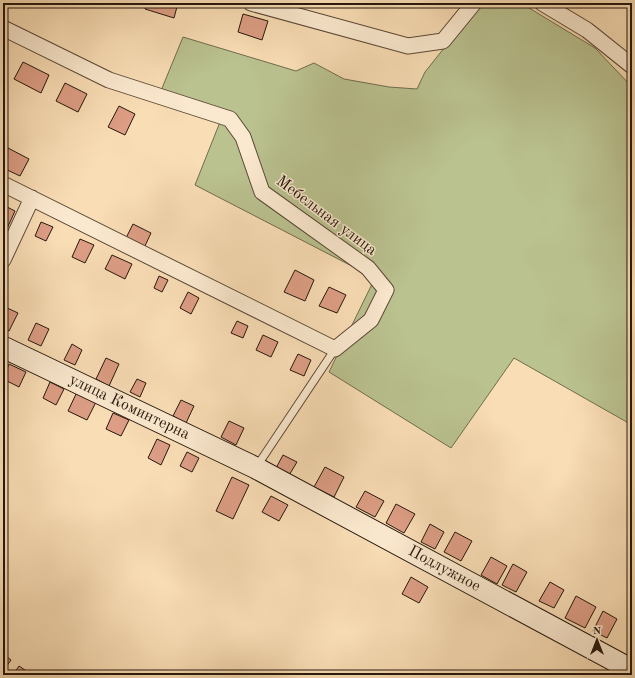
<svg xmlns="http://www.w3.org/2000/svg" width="635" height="678" font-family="'Old Standard TT',serif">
<rect width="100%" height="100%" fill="#f9ddb5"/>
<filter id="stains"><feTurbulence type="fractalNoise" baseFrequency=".005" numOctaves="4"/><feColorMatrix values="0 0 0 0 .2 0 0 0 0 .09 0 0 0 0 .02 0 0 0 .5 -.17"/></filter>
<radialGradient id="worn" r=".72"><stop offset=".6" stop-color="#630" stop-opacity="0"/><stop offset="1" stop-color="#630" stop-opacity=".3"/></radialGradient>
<path fill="#bac290" stroke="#706c4e" d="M480,3h41l74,45 37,39v338l-118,-67 -63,90 -122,-76 46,-94 -180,-93 25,-63 -62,-24 25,-61 113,34 18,-8 30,16 45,8 28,2 8,-17z"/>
<path fill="#dd9e85" stroke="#26170c" d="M147,3h31l-4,15 -29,-9z
M243,14l25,7 -6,19 -24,-8z
M23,62l26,13 -8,18 -27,-14z
M65,83l22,11 -9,18 -22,-11z
M119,106l16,8 -10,21 -17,-8z
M8,148l21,11 -9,17 -17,-8v-9z
M3,205l12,6 -10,22 -2,-1z
M41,222l12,5 -7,14 -11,-5z
M133,224l18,9 -7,15 -19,-8z
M80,239l14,6 -9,18 -13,-6z
M112,255l20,9 -7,15 -20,-10z
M295,270l19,10 -9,21 -21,-9z
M159,276l9,4 -6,12 -8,-4z
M329,287l17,8 -9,18 -18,-7z
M188,292l11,6 -8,16 -11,-6z
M3,306l15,7 -9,18 -6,-3z
M237,321l11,5 -5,12 -12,-5z
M36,323l13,6 -8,17 -13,-6z
M263,335l15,7 -7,15 -15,-7z
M72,344l10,6 -7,15 -11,-5z
M298,354l13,6 -7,16 -14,-6z
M106,358l13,6 -10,22 -13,-7z
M9,364l17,8 -7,15 -16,-8z
M137,379l9,4 -6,14 -10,-5z
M50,382l14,7 -8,16 -13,-7z
M77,392l19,10 -9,18 -19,-9z
M181,400l13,6 -8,17 -13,-7z
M113,413l16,7 -8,16 -15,-7z
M229,421l15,7 -8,17 -15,-8z
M157,439l13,6 -9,20 -13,-7z
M187,452l12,6 -7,14 -12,-6z
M283,455l14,7 -9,15 -13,-7z
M325,467l19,10 -10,20 -20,-10z
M232,477l17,8 -16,34 -17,-8z
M365,491l19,10 -9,16 -19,-10z
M271,496l17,9 -9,16 -17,-9z
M396,504l19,10 -11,19 -18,-10z
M430,524l14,8 -9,17 -14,-7z
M455,532l17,9 -11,20 -17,-9z
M491,557l16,9 -10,18 -16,-9z
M513,564l14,8 -11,20 -14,-7z
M411,577l17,10 -9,16 -17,-9z
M550,582l14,8 -10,18 -15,-7z
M576,596l20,11 -11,21 -20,-10z
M603,611l14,8 -10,19 -14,-7z
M3,654l8,6 -8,11z
M19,666l12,8 -1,1h-17z"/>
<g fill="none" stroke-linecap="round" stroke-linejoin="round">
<g stroke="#5b4836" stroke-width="9">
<path id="lane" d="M257,466l78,-117"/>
</g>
<g stroke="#5b4836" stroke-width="17">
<path id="street" d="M251,3l157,43 35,-5 31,-38
M542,3l45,27 45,36
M3,28l106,52 121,39 13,18 19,55 106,76 18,22 -15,30 -36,29 -332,-165
M3,260l29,-62"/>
</g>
<g stroke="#26170c" stroke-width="23">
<g id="secondary">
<path id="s1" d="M3,347l253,121 376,202"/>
</g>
</g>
<use href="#lane" stroke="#fbe9cf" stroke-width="7"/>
<use href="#street" stroke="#fbe9cf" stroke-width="15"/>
<use href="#secondary" stroke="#fbe9cf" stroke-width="21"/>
</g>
<g text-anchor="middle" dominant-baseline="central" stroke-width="3" stroke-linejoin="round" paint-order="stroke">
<g font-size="16" fill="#26170c" stroke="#fbe9cf">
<text transform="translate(326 216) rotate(37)">Мебельная улица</text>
<text stroke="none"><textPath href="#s1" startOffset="140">улица Коминтерна</textPath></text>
<text stroke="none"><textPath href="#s1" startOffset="494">Подлужное</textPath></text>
</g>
</g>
<rect width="635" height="678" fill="none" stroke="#f9ddb5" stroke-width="16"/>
<rect x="4" y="4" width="627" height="670" fill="none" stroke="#26170c" stroke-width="2"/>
<rect x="8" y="8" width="619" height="662" fill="none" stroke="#26170c"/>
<g transform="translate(597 640)" stroke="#fbe9cf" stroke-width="3" paint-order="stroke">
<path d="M0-3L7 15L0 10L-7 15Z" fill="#26170c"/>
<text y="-6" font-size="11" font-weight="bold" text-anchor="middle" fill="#26170c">N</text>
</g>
<rect width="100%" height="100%" filter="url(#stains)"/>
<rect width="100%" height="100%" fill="url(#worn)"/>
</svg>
